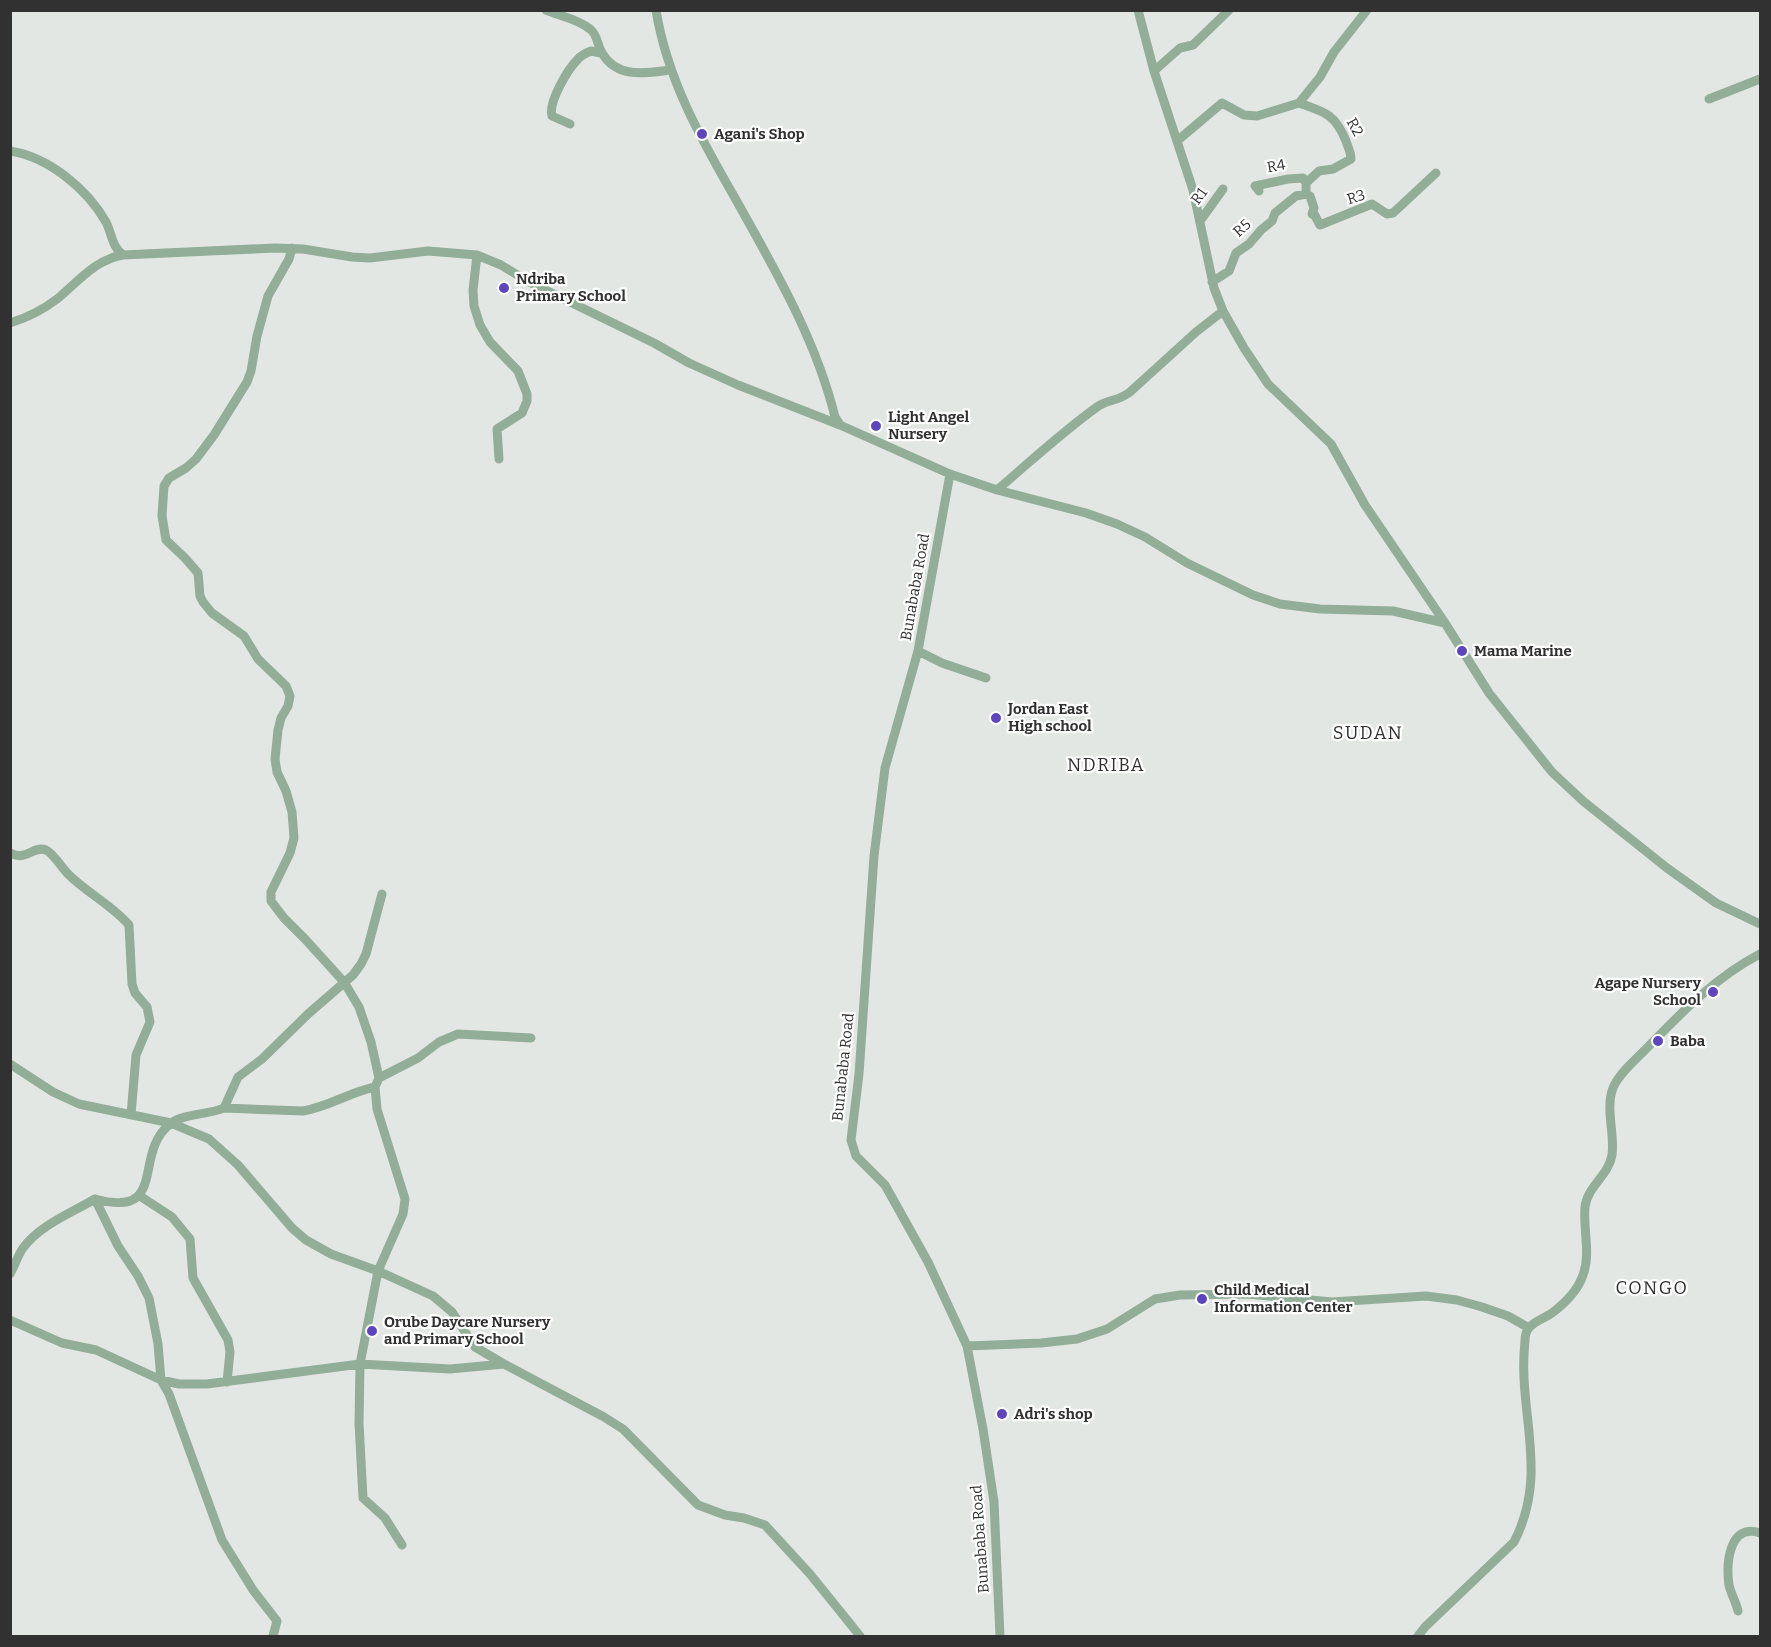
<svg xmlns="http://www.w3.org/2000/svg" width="1771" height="1647" font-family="Bitter,serif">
<rect width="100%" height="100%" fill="#e3e7e4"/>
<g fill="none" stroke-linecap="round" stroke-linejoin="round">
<path stroke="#92ae98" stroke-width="9" d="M546,10c14,6 32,9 44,19 8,6 7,16 12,24 15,26 44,20 68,17
M656,10c11,69 45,129 79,188 39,70 81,141 100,219l5,8 110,49 47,16 89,23 31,11 28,13 42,26 66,32 27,9 40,5 73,2 52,12 44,70 63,79 31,29 84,67 49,35 44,21
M1138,10l16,61 39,119 21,98 9,23 21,37 24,36 63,60 34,61 80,118
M1154,71l26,-23 13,-3 36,-35
M1709,99l51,-20
M1299,103c26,9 36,11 47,38 2,7 5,10 5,18l-18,10 -14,2 -13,12v11
M570,124l-18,-8c-4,-14 16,-47 26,-57 3,-4 8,-6 13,-8l10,2
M1177,141l45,-38 22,12 13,1 42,-13 21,-26 14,-25 33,-42
M10,151c39,6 77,38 96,71 6,12 6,25 17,33
M1259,191l-4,-5 33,-7 15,-1 3,5
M1313,212l7,13 52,-21 15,10 6,-1 43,-40
M1200,221l23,-32
M292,248l-3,11 -21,37 -11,40 -6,35 -4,11 -33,53 -18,24 -10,9 -17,10 -5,8 -2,30 4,24 19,18 13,15 2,23 3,6 9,11 32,23 14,23 28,27 4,10 -2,10 -7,12 -3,12 -3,29 2,13 9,19 6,21 2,26 -4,15 -19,39v9l13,17 21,21 39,43 15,25 12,35 8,36 -4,9 2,22 28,90 -2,15 -25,57 -18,93 -1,59 4,75 22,20 17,27
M477,255l-4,35 1,16 6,19 10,17 28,29 9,23v7l-5,12 -25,16 2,30
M1212,282l17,-11 7,-18 13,-9 12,-14 11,-9 3,-8 21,-17 10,-2 4,2 4,12 -2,6
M10,323c16,-5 34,-14 47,-24 21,-17 37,-39 66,-44l152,-7 28,1 49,8 18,1 58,-7 49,4 24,10 26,16 127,62 35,20 49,22 102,40
M950,474l-32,177 -33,117 -11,88 -15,218 -8,66 5,16 29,29 43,77 39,84 16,83 11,73 6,134
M997,490c33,-28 65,-58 100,-83 11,-8 20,-5 33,-15l66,-60 27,-21
M918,651l24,12 44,15
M10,853c16,9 23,-8 36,-3 8,4 15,17 22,24 19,19 44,31 61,51l3,59 3,9 12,14 3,15 -14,33 -5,60
M10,1064l43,28 26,12 92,19 38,16 29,26 54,63 14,12 25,14 47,17 55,25 19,16 23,35 29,17 100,53 19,12 75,76 27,10 19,3 21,7 45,49 50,62
M379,1078l39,-20 21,-16 19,-8 73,4
M224,1108l79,3c25,-4 47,-19 72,-24
M140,1196l32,21 18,22 3,39 35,62 2,12 -3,30
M95,1199l23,47 20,30 11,22 9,46 3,36 8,14 53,146 31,50 24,31 -4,15
M10,1274c5,-9 8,-19 13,-26 17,-23 48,-35 72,-49 74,20 37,-45 75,-75 14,-11 38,-9 54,-16l14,-31 24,-18 46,-45 45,-39 8,-11 5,-10 16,-60
M10,1320l52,23 34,7 65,30 18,4h28l153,-20 90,5 54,-5
M967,1346l74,-3 36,-4 30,-10 48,-30 25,-4 67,-1 85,8 94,-6 31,4 25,7 26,9 21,12
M1738,1611c-2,-9 -7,-17 -9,-26 -3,-21 0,-63 31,-52
M1418,1636l7,-9 89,-85c36,-70 3,-130 11,-201 0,-4 1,-10 4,-13 5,-7 16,-10 23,-15 12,-9 26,-23 31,-38 8,-21 0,-45 2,-68 2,-20 24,-32 27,-52 3,-22 -7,-46 1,-67 5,-13 20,-26 29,-35 35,-36 73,-76 118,-99"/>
</g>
<g fill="#5d45bd" stroke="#fff" stroke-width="2">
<circle cx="702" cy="134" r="6"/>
<circle cx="504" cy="288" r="6"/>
<circle cx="876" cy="426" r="6"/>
<circle cx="1462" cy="651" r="6"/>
<circle cx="996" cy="718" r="6"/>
<circle cx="1713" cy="992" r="6"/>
<circle cx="1658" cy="1041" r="6"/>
<circle cx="1202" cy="1299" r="6"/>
<circle cx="372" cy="1331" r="6"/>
<circle cx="1002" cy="1414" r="6"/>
</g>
<g text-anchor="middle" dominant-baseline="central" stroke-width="4.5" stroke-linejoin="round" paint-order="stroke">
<g font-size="15" fill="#303130" stroke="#fff">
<text transform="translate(1355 127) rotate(61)">R2</text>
<text transform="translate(1276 166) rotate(-10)">R4</text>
<text transform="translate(1199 196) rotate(-54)">R1</text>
<text transform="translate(1356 197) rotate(-17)">R3</text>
<text transform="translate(1242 228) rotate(-42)">R5</text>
<text transform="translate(915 587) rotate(-80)">Bunababa Road</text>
<text transform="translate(843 1067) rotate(-84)">Bunababa Road</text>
<text transform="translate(980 1539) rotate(-94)">Bunababa Road</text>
</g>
<g font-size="15" font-weight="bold" fill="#303130" stroke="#fff" text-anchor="start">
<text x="714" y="134">Agani's Shop</text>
<text x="516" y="279">Ndriba<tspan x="516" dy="17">Primary School</tspan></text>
<text x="888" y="417">Light Angel<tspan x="888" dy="17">Nursery</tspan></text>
<text x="1474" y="651">Mama Marine</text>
<text x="1008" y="709">Jordan East<tspan x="1008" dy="17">High school</tspan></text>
<text x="1701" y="983" text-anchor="end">Agape Nursery<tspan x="1701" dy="17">School</tspan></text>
<text x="1670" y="1041">Baba</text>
<text x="1214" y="1290">Child Medical<tspan x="1214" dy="17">Information Center</tspan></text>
<text x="384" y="1322">Orube Daycare Nursery<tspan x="384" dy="17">and Primary School</tspan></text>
<text x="1014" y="1414">Adri's shop</text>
</g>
<g font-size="18" letter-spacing="1.5" fill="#303130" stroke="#fff">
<text x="1368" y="733">SUDAN</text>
<text x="1106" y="765">NDRIBA</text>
<text x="1652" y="1288">CONGO</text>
</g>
</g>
<rect width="1771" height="1647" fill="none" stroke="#303130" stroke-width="24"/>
</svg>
